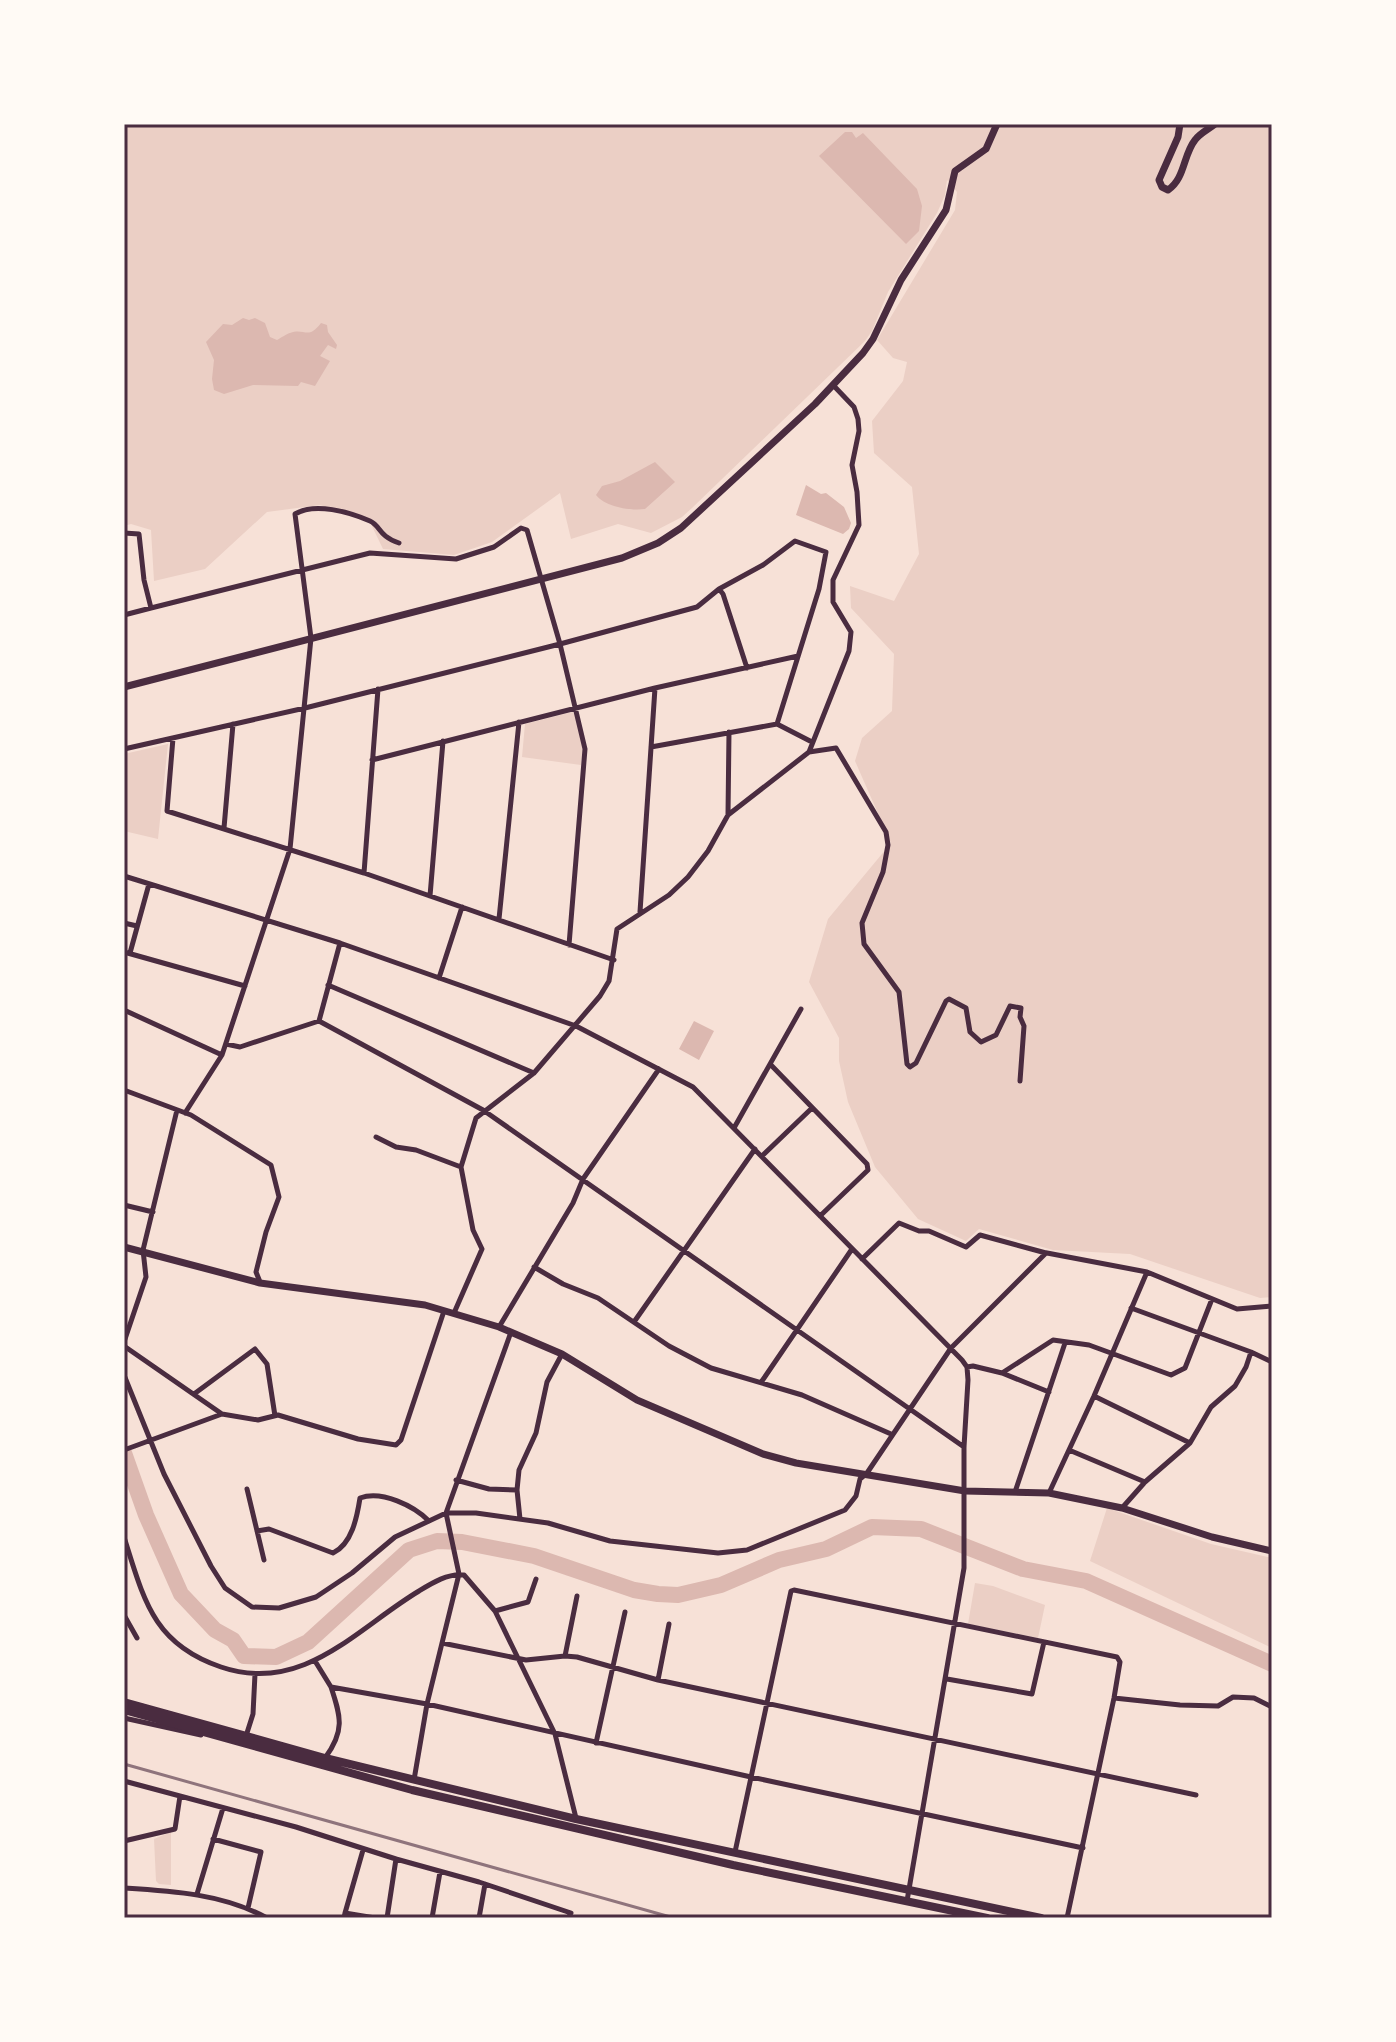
<svg xmlns="http://www.w3.org/2000/svg" width="1396" height="2042" font-family="'Fira Sans',sans-serif">
<rect width="100%" height="100%" fill="#f7e1d7"/>
<path fill="#ebcfc5" d="M124,124h1148v1173l-12,1 -130,-44 -77,-4 -74,-21 -13,12 -48,-22 -43,-52 -27,-65 -9,-41v-23l-30,-56 19,-63 63,-76 -36,-82 7,-23 30,-27 2,-57 -43,-46 -1,-22 44,15 25,-47 -7,-67 -38,-34 -2,-32 31,-40 4,-19 -14,-4 -16,-18 78,-130 2,-18 -10,-12 -2,15 -8,18 -49,79 -16,39 -7,10 -173,167 -10,9 -31,16 -33,-9 -47,15 -11,-46 -68,49 -38,13 -71,-6 -14,-29 -49,-15 -53,7 -62,57 -51,12 -3,-51 -20,-6 -7,2z
M572,712l3,2 8,35 -2,16 -59,-8 3,-33z
M168,744l-10,95 -34,-8v-77z
M1107,1508l104,36 61,14v90l-182,-87z
M975,1583l18,3 52,19 -7,33 -70,-14z
M171,1832v53l-12,-1 -3,-3 -2,-42z"/>
<path fill="#dcb8b0" d="M845,132h7l4,6 7,-5 54,56 5,17 -3,25 -13,13 -87,-88z
M243,318l6,2 6,-2 10,5 5,14 7,3c2,-1 11,-7 13,-7 15,-6 17,8 31,-10l6,2 1,7 9,13 -1,4 -8,-4 -8,11 10,5 -15,25 -14,-4 -3,4 -45,-1 -29,9 -10,-4 -2,-11 2,-19 -8,-18 17,-18 9,1z
M655,462l20,20 -30,27c-14,2 -40,-2 -49,-14l6,-9 18,-5z
M806,485l15,9 5,-1 18,14 7,16 -2,6 -6,5 -47,-19z
M694,1021l20,10 -15,29 -20,-11z"/>
<g fill="none" stroke-linecap="round" stroke-linejoin="round">
<path stroke="#dcb8b0" stroke-width="16" d="M124,1453l22,62 35,79 34,36 18,10 11,16 32,1 32,-15 101,-92 28,-9 25,1 72,14 100,34 24,4 20,1 43,-10 58,-25 47,-11 46,-22 49,2 102,40 63,12 186,83"/>
<path stroke="#4a2c40" stroke-width="5" d="M124,533l15,1 5,46 7,28 219,-55 86,6 38,-12 27,-19 6,2 33,114 -255,64 -181,41
M124,615l27,-7
M777,724l35,18
M173,738l-6,73 197,62 250,87
M651,747l126,-23 42,-135 7,-37 -31,-11 -32,24 -44,24
M809,752l40,-101 2,-19 -18,-30v-22l26,-55 -2,-33 -5,-27 7,-34 -1,-12 -4,-12 -21,-22
M372,760l283,-72 143,-32
M728,815l1,-83
M224,828l9,-104
M364,873l14,-184
M124,876l216,67 236,83 117,61 269,273 5,7 1,13 -4,67v121l-57,333
M430,896l13,-155
M640,912l15,-224
M499,919l20,-197
M124,923l13,3
M569,945l16,-196 -25,-105 137,-37 22,-18 4,5 24,74
M124,952l121,34
M130,953l19,-69
M439,978l23,-71
M328,985l206,88
M124,1010l98,45
M319,1021l21,-78
M226,1044l14,3 79,-26 164,89 481,337
M771,1065l96,99 1,6 -48,46
M124,1090l67,25 80,50 8,32 -13,35 -10,40 4,10
M185,1113l37,-58 68,-206 21,-211 -16,-124c20,-12 54,-2 75,7 11,5 8,15 29,22
M734,1128l67,-119
M376,1137l20,10 20,3 45,17
M762,1156l50,-48
M124,1205l29,7
M1047,1253l100,19 90,37 35,-3
M534,1267l29,17 35,14 71,48 42,22 91,27 89,39
M1131,1308l120,44 21,10
M454,1313l28,-64 -9,-19 -12,-63 15,-49 58,-45 66,-77 9,-15 8,-52 52,-34 19,-18 20,-26 20,-36 81,-63 27,-4 50,84 2,13 -5,27 -21,51 2,21 35,48 8,72 3,3 6,-4 30,-62 3,-2 17,9 4,24 11,10 15,-7 14,-29 11,2 -1,9 4,9 -4,55
M634,1322l121,-173
M499,1327l74,-124 10,-24 76,-110
M124,1342l22,-65 -3,-27 34,-140
M124,1346l98,68 36,6 20,-5 80,24 38,6 5,-5 43,-129
M967,1367l6,-1 29,7 51,-33 36,5 82,30 14,-7 27,-69
M1002,1373l47,19
M124,1375l40,99 47,92 14,22 27,19 27,1 37,-11 36,-24 43,-36 51,-24h30l72,10 62,18 108,12 29,-3 98,-40 11,-14 4,-17 7,-6 84,-125 95,-95 -66,-18 -14,12 -37,-16h-10l-20,-8 -37,36
M762,1381l90,-132
M194,1394l61,-45 12,15 8,52
M1094,1396l96,47
M124,1450l98,-36
M1069,1450l76,32
M456,1480l33,9 28,1
M247,1489l17,71
M1015,1492l50,-149
M1049,1493l45,-97 53,-124
M1122,1508l23,-26 45,-39 21,-36 24,-21 11,-19 5,-15
M520,1519l-3,-29 2,-20 17,-37 11,-51 15,-28
M257,1531l12,-2 64,24c19,-9 24,-36 27,-55 22,-8 54,8 69,23
M124,1537c20,63 29,107 97,130 82,28 136,-39 198,-76 13,-8 29,-18 45,-16l31,36 60,123 21,84
M495,1611l33,-9 8,-23
M124,1615l13,23
M442,1643l84,17 39,-4 12,1 81,23 538,115
M565,1656l12,-60
M315,1661l16,26 96,17 324,73 332,71
M947,1679l85,15 12,-52
M658,1680l11,-56
M1114,1698l66,7 38,1 15,-9 21,1 18,9
M124,1718l77,17
M246,1736l7,-22 2,-40
M596,1743l29,-131
M325,1758c20,-27 16,-41 6,-71
M414,1780l13,-76 32,-130 -13,-61 65,-181
M124,1781l172,46 100,32 -9,59
M213,1839l48,13 -13,56
M124,1841l51,-12 5,-33
M735,1852l56,-261 3,-1 323,67 3,5 -6,36 -47,220
M396,1859l83,23 92,31 -3,5
M124,1888c49,3 99,6 143,30
M197,1894l26,-86
M345,1913l18,-63
M344,1918l1,-5 30,5
M432,1918l8,-46
M479,1918l6,-34"/>
<path stroke="#4a2c40" stroke-width="7" d="M1180,124l-2,13 -19,43 3,7 6,3c17,-11 15,-35 27,-50 5,-7 14,-11 20,-16
M124,687l498,-129 36,-15 23,-15 134,-124 48,-51 10,-14 28,-59 45,-70 9,-39 31,-22 11,-25
M124,1247l136,36 165,22 74,22 63,27 75,46 126,54 33,9 169,28 84,2 73,15 90,29 60,14"/>
<path stroke="#4a2c40" stroke-width="8" d="M124,1702l201,56 251,61 465,99
M124,1710l288,80 321,75 254,53"/>
<path stroke="#8f747c" stroke-width="3" d="M124,1764l550,154"/>
</g>
<rect width="1396" height="2042" fill="none" stroke="#fffaf5" stroke-width="252"/>
<rect x="126" y="126" width="1144" height="1790" fill="none" stroke="#4a2c40" stroke-width="3"/>
</svg>
